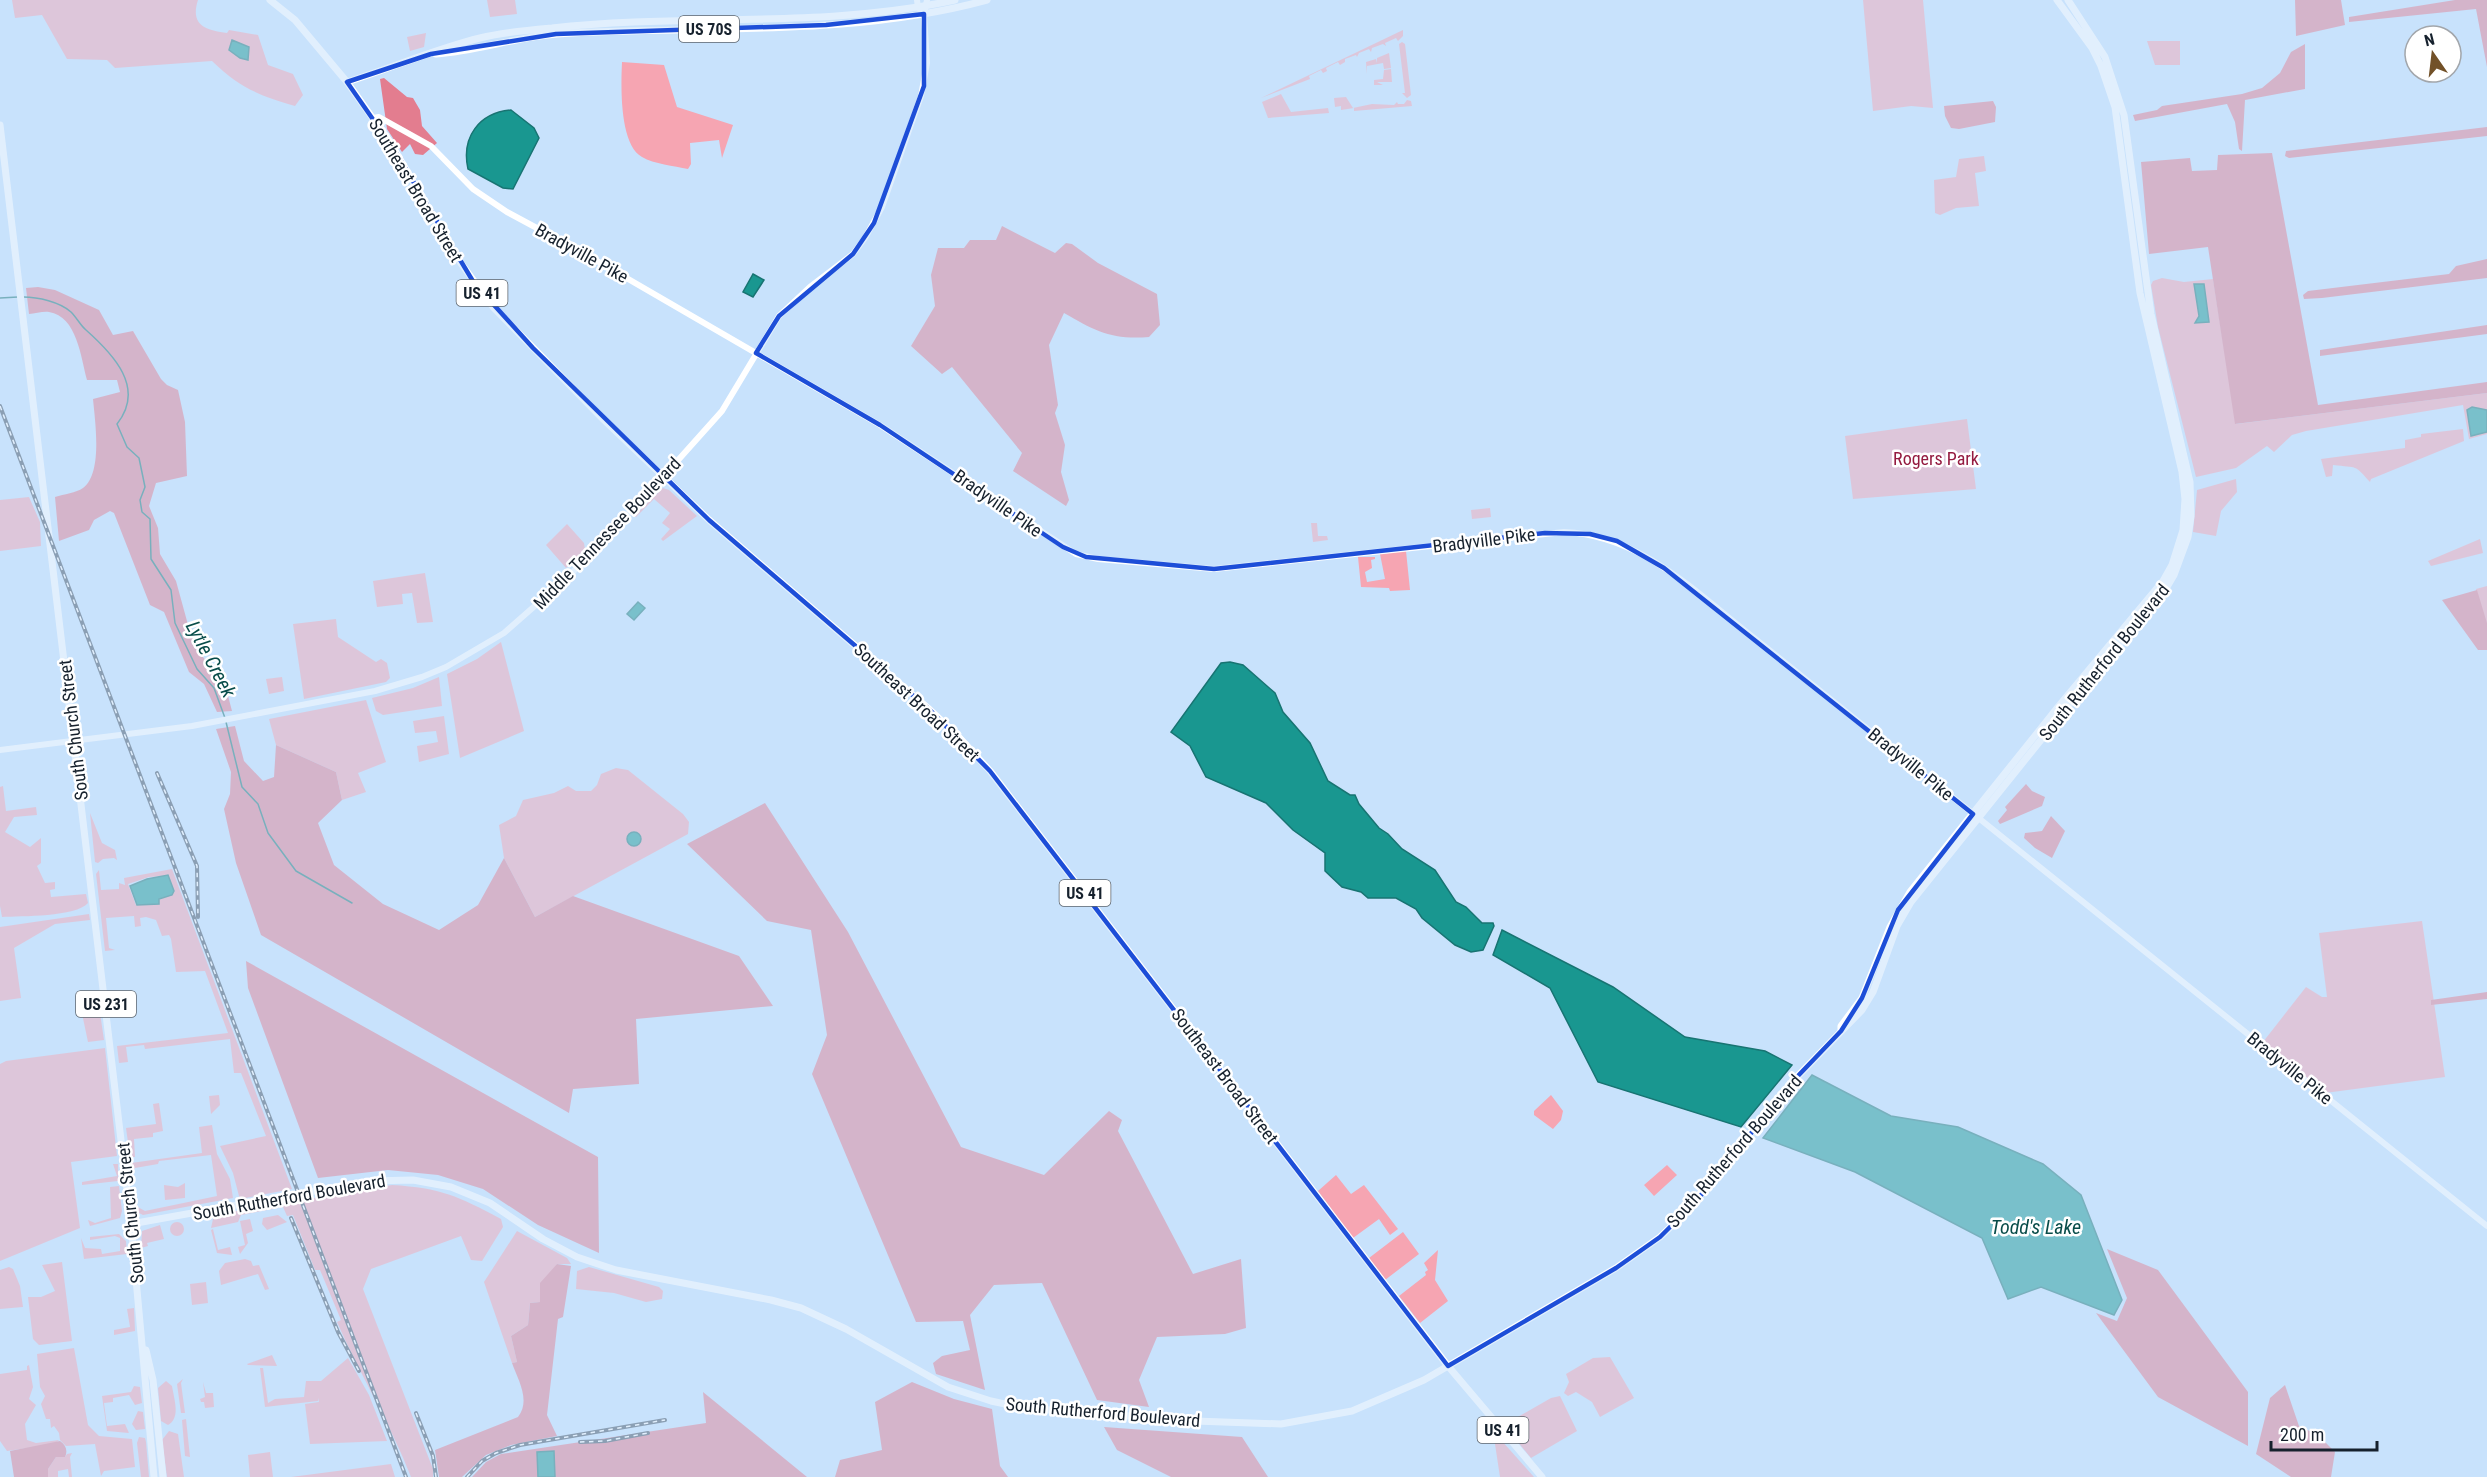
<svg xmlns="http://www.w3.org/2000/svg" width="2487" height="1477" font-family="'Roboto Condensed',sans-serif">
<rect width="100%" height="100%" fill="#c8e2fc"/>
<path fill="#f6a5b2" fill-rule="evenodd" d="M12,0h186c-8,25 7,30 29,33l2,-3 29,5 10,30 25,9 10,21 -8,11c-37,-11 -55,-18 -83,-45l-97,7 -8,-8 -40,-1 -25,-44 -27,3z
M487,0h28l2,14 -27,3z
M1863,0h60l10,108 -22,-2 -38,5z
M1403,30v6l-5,5 -2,-3 -11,5 1,3 -3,-2 -11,4 -1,4 -2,-3 -10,4 -2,4 -1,-2 -11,4v3l-5,3 -2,-3 -12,6 1,3 -4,2 -2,-3 -12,6 1,3 -49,19z
M426,33l-2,14 -14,4 -3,-14z
M2147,41h33v24h-25z
M1402,42l3,2 6,51 -4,3 -5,-5h3l-6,-49z
M1389,53l2,15 -7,1 -1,-6 -16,3v8l-1,-12 10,-3 1,4v-5z
M622,62l42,3 13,42 56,18 -11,33 -3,-18 -29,3 1,21 -3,5c-14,-3 -34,-5 -46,-12 -23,-13 -21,-72 -20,-95z
M1391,69l1,13h-15l6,3h-9v-5l9,-1 1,-9z
M1281,94l10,18 37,-4 1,5 -61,5 -6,-16z
M1346,97l7,11 19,-4 22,1 3,-3 1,2h6l3,-4 4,1 1,5 -58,5v-3l-13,2v-4l-6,1 -1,-9z
M1984,156l2,15 -11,2 4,33 -23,2 -16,7 -5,-2 -1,-33 22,-3 3,-18z
M2162,278l22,4 29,-3 23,145 251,-31v41l-18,5 -6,-34 -157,26 -14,4 -18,17 -7,-6 -31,22 -40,9 -38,-150 -7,-42 2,-4z
M1967,419l9,70 -123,10 -8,-63z
M2463,429l1,12 -93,38 -1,3c-16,-18 -12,-14 -37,-17l-1,11 -6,1 -5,-18 84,-11v-8l16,-3v-3z
M2236,479l1,13 -16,19 -5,25 -23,-4 4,-42z
M663,488l6,2 28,26 -34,25 -2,-2 9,-10 -8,-6 8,-10 -16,-14 -18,18 -2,-1z
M29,497l11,25 1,24 -41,5v-51z
M1490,508l1,9 -19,2 -1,-9z
M1311,523h6l1,13h9l1,4 -15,2z
M567,524l17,19 1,6 -19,19 -20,-23z
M2480,539l3,14 -52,13 -3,-5z
M1406,551l4,39 -20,1 -1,-3 -28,-1 -3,-30h17v2l-4,1 1,8 -7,4 2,10 18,-3 -5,-25z
M425,573l8,49 -16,1 -5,-30 -10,1 1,10 -26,3 -4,-26z
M2487,586v37l-1,1 -10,-35z
M336,619l2,18 38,25 5,-3 6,4 3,15 -4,4 -82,17 -11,-75z
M501,642l23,89 -64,27 -13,-84 30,-15z
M282,677l2,14 -15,3 -3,-15z
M439,677l3,29 -59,9 -7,-4 -4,-13 41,-10z
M366,700l20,62 -28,11 8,19 -24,8 -6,-28 -60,-27 -7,-26z
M444,716l5,38 -30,8 -2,-16 21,-4 -2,-11 -21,2 -2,-12z
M616,768l12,2 55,44 6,8 -1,12 -153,83 -31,-59 -5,-33 17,-9 7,-16 31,-7 14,-7 8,5h15l6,-6 4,-11z
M3,786l3,25 30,-4 1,8 -23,2 -9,15 25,15 11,-9v25l-4,3 8,17 10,-1v7l-5,1 1,7 35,-3 2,9c-12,14 -67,13 -86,14l-2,-11v-119z
M90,813l12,30 13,7 2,10 -3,-2 -11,1 -5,4 -3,-1z
M172,869l120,320 -52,10 -1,-3 -6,-23 -13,-27 46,-10 -25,-63h-7l-4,-34 -85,10 -1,-4 -18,2 2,15 -9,1 -2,-17 111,-13 -23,-62 -29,1 -5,-33 -2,-4 -7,1 -6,-16 -10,-3 -6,1 1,8 -6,1 -1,-11 -28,2 3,30 6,2 -10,1 -9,-77 3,-4 2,20 18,-1v-6l6,2 -1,-7zM168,876l-3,19 -6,5v4l-23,1 -8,-21 21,-7z
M89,914l1,6 -35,4 -41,24 7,50 -21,3v-74z
M2422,921l23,156 -120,16 -62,-51 43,-55 16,10h5l-8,-64z
M98,999l6,41 -16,2 -8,-38 3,-3z
M105,1048l12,108 -46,6 9,66 -80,33v-197l6,-3z
M219,1095l1,10 -9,9 -2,-18z
M1551,1095l12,16 -2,9 -8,9 -19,-14v-4z
M159,1103l4,28 -10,2v4l-19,2 1,18h-5l-4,-29 30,-4 -3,-20z
M212,1125l5,29 13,25 3,19 -90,17 -4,-2 -3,-7 9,5 72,-15 -6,-41 -52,6 -1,3 -23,4 -3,6 -1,-11 71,-10 -3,-26z
M113,1164h5v17l-36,4v-3l35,-6z
M1667,1165l10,10 -23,21 -10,-11z
M1336,1175l15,19 13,-9 34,44 -8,6 -11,-16 -26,19 -35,-47z
M185,1183v15l-20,2 -1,-15 14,2z
M392,1185c49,3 66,11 109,34l2,8 -21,34 -11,-1 -10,-24 -90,33 -8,20 70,180v8h-22c-21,-54 -51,-102 -74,-155l4,-2 -21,-50h-5l-22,-55 -6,1 -4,-9 -42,8 -3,7 -27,6 2,-9 5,-5z
M119,1186l3,25 -2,7 -30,8 -2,-6 7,3 16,-5 -1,-31z
M278,1215l9,7 -20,8 -5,-6 1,-6z
M250,1219l3,12 -7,3 2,9 -8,11 -2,-7 7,-2 -5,-24z
M170 1229a7 7 0 1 1 14 0a7 7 0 1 1-14 0Z
M160,1225l4,14 -17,4 1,3 -7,2 1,-17z
M213,1229l5,21 12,-3 2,8 -15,-2 -6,-23z
M517,1231l50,27 4,6h-14l-17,38 -10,1 -2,22 -17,11 6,26 -5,1 -28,-81z
M1403,1232l16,22 -34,26 -16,-22z
M119,1234l7,7 1,13 -43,5 -3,-21 4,10 16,1 1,5 18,-3v-13l-5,-2 -25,4v-3z
M1438,1250l-3,30 13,21 -28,22 -21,-27 27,-21 -1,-3 3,-2 -4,-7z
M245,1259l6,2 2,5 6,-1 10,24 -4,1 -7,-16 -37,11 -2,-14 6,-8z
M62,1262l10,79 -33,4 -6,-6 -5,-42h13l14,-6 -13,-26z
M9,1267l4,2 7,17 3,21 -23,2v-39z
M589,1267l70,20 4,4 -1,8 -16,3 -32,-9 -38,-4 1,-18z
M206,1282l2,21 -16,2 -2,-21z
M134,1308l1,23 -21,4v-5l16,-3 -3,-18z
M74,1348l14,77 11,11 33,3 3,28 -31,4 -3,5 -6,-32 -29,2 -6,-6 -1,-7 -5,-7 -3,2 -1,-9h-4l-5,-15 4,-8 -5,-9 -3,-33z
M272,1355l5,11 -29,-1 -1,-1z
M1610,1357l24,41 -34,19 -8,-15 -16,-10 -8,4 -4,-3 5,-11 -3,-8 27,-16z
M348,1358l21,37 18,46 -77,3 -5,-40 14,-2 -1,-4v3l-53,6 -5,-39h3l5,35 7,-4 29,-2 2,-16h15z
M29,1365l4,22 -4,12 7,6 -11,19 2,16 9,3 23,-3 -4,4 -48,7 -7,-10v-67l27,-4v-4z
M183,1379l-2,4 4,30h-4l-4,-29z
M166,1381l6,5c2,13 9,32 -4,39l-7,-4 -3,-33z
M203,1382l3,11h7l1,14 -9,1 -1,-6h-3l-1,-3 5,-2z
M134,1386l6,1 2,16 -7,2 -6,-10 -16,3v4l-9,1 3,23 18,-2 4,9 -22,-2 -5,-35 29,-4z
M1560,1396l17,35 -46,27 -27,-33 47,-27z
M138,1411l5,1 2,17 -9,1 -4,-6z
M186,1419l4,38 -5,-1 -3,-36z
M169,1431l9,3 6,43h-17l-5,-37z
M1493,1431l41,46h-34z
M139,1437l6,1 1,4 3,35h-8l-4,-34z
M270,1452l3,25h-23l-2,-22z
M72,1453l-2,4 2,20h-3l-1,-8 -10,2v6h-10v-8l8,-12h9l2,-3z
M391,1464l4,13h-104z"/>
<path fill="#e37d8f" d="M2295,0h46l4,25 -49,11z
M2455,0h32v67l-11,-58 -127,13v-5z
M2305,44v45l-60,11 -3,51 -3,-2 -4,-27 -8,-18 -92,17 -2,-6 24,-5 5,-4 80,-12 20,-6 18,-15 11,-21z
M384,78l23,19 6,1 7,12 2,16 15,17 -14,12 -8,-1 -5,-10 -8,8 -15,-23 -7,-50z
M1993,101l3,6 -1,15 -36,7 -8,-1 -6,-12 -1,-10z
M2487,127v9l-198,22 -4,-2 1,-5z
M2272,153l46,252 169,-23v11l-252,31 -27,-177 -59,7 -8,-92 49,-4 2,13 25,-1 1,-15z
M1002,226l53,27 11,-10 6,1 26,19 59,31 3,31 -11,12c-37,3 -54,-6 -85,-24l-15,32 9,60 -3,8 10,32 -4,27 8,28 -3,6 -53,-35 9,-18 -70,-86 -10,7 -31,-28 24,-40 -4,-31 7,-27h26l6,-8h26z
M2487,259v19l-165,20 -18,1 -1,-4 5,-4 141,-17 7,-8z
M38,287l17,3 44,20 14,25 20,-4 28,48 6,6 11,5 7,32 2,54 -31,7 -7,23 9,22 2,26 16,27 14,51 13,25 23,31 6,23 -15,1 -13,-28 -15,-12 -25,-60 -14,-7 -36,-92 -4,-2 -16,9 -5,10 -30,11 -4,-44c9,-3 21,-4 28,-9 20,-15 12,-67 10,-89l27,-7 -3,-12h-30c-6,-22 -10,-64 -38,-68 -6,-1 -14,2 -20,2l-3,-26z
M2487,325v9l-167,22v-6z
M2477,590l10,33v27h-9l-36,-50z
M235,726l9,35 19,20 11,-4 2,-32 60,27 6,28 -24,23 16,42 49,39 56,26 39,-25 26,-47 31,59 38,-21 166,60 34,50 -137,13 3,65 -66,5 -4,24 -308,-178 -25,-72 -12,-54 6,-15 1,-22 -15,-43z
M2026,784l6,7 13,6 -3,9 -42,18 -2,-3 9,-11 -2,-3z
M765,803l83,129 113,215 83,28 65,-64 13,9 -4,11 75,143 48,-15 5,69 -21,6 -68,3 -18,43 10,27 -52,-7 -55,-117 -48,2 -24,30 15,75 -49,-16 -3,-11 9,-7 28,-6 -7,-29 -47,1 -104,-248 15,-39 -16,-105 -44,-9 -80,-77z
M2051,816l14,15 -13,27 -17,-10 -11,-10 1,-5 17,-2z
M246,961l352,196 1,96 -61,-28 -55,-36 -45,-14 -50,-5 -70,8 -70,-190z
M2487,992v7l-56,6v-5z
M2107,1249l51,21 90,122v54l-90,-49 -62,-84 21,8 10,-23z
M557,1264l14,2 -8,51 -5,2 -11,96 10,21 -46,9 -25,10 -24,22h-23l-4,-27 83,-33c13,-17 0,-37 -6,-54l5,-1 -6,-26 17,-11 2,-22 10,-1v-19z
M912,1382l42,17 38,10 8,57 8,11h-173l5,-17 42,-10 -7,-48z
M2285,1385l14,41 19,9 17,17 -4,25h-40l-35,-23 14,-56z
M703,1392l104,85h-335l14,-15 15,-8 205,-31z
M1104,1427l138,10 26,40h-97l-54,-27z
M60,1441c6,4 8,10 5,16h-9l-8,12v8h-34l-4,-26z"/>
<path fill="#199790" stroke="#187472" stroke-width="1.5" d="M232,40l17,7 -1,13 -8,-2 -11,-8z
M511,110l23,18 5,10 -26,51 -10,-1 -35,-19c-7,-32 11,-56 43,-59z
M753,274l11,6 -11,17 -10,-5z
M2194,284h10l5,38 -14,1 4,-7z
M2472,407l15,3v22l-16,4 -4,-26z
M638,602l7,6 -11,12 -7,-6z
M1230,662l13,3 32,28 8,19 27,31 18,38 22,14h5l4,9 20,24 9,6 14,15 33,21 21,32 10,5 16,16h11l1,3 -11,24 -12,2 -16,-7 -33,-27 -6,-9 -20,-11h-28l-7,-6 -19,-5 -17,-16v-18l-32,-23 -27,-27 -60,-26 -16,-31 -19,-14 50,-69z
M627 839a7 7 0 1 1 14 0a7 7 0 1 1-14 0Z
M168,875l6,16 -2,4 -13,4v5l-22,1 -7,-19 17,-7z
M1502,930l111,57 72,50 80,14 27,14 -51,62 -143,-45 -48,-94 -57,-33z
M1812,1075l79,41 67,11 85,37 38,31 41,105 -8,15 -73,-28 -33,12 -26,-61 -127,-66 -92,-34z
M554,1451l1,26h-17l-1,-25z"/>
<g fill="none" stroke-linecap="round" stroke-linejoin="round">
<path stroke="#187472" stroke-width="1.5" d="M23,297c15,0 37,5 48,15 6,6 9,13 15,18 27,24 60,58 31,94l10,23 12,11 6,29 -5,13 2,12 8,7 1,40 20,31 4,33 22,46 17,19 11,30
M0,298l18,-1
M226,722l16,65 16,17 10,29 28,38 56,32"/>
<path stroke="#fff" stroke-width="6" d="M917,0l1,7 6,7
M373,118l6,-1 52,29 42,43 34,23 78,42 295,171 196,129 22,5 116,10 350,-37c79,3 135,64 194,109l729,585
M0,750l192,-24 183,-35 47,-14 24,-10 58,-34 66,-58 93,-98 59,-66 57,-95 31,-29 43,-33 12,-16 17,-31 39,-111 6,-33 -3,-49 3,-14"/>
<path stroke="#fff" stroke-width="7" d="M270,0l25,20 52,62 44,62 69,118 33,45 111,113 105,100 221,190 27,25 33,36 458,595 94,111
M436,54c41,-3 80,-17 121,-20 143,-9 290,4 430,-34
M347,82c45,-14 88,-33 133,-44 24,-6 49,-8 72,-10 134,-15 270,1 403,-28
M0,125l131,1099"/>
<path stroke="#fff" stroke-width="7" d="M1841,1031v-5l21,-28 28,-71 20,-35 148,-185 105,-126 9,-16 11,-35 2,-31 -3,-27 -42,-179 -25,-186 -14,-41 -9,-18 -35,-48
M146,1350l7,30 10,97
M154,1477l-23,-253 239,-43 43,-1 38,7 39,16 53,36 34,18 39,13 155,30 30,8 45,21 102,58 43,14 33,7 171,13 86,3 71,-13 72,-31 192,-112 44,-31 20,-19 115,-139 67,-69 11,-18 24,-66 14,-24 174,-217 79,-93 10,-17 14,-38 3,-21 -1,-34 -39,-168 -27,-199 -19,-58 -37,-57"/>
<g stroke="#404e5d" stroke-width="4">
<path id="rail" d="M0,406l406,1071
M157,773l40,93 1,51
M291,1218l47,114 21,39
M416,1413l17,43 3,21
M580,1442l25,-1 43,-8
M467,1477l15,-16 14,-8 24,-8 145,-25"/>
</g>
<use href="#rail" stroke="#fff" stroke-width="1.5" stroke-dasharray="4.5" stroke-linecap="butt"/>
</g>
<path d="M0 0H2487V1477H0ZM924,14v72l-50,137 -21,31 -74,62 -23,37 124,72 183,122 23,10 128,12 331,-36 45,1 27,7 47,27 309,246 -75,96 -36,88 -21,33 -46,48 -98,121 -37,37 -44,31 -168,98 -458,-595 -60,-61 -221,-190 -176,-172 -59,-65 -79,-132 -48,-69 84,-28 125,-20 270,-9z" fill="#c8e2fc" fill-opacity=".55" fill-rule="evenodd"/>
<path fill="none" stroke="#1d4ed8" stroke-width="4.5" stroke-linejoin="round" d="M924,14v72l-50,137 -21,31 -74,62 -23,37 124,72 183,122 23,10 128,12 331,-36 45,1 27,7 47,27 309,246 -75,96 -36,88 -21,33 -46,48 -98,121 -37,37 -44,31 -168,98 -458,-595 -60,-61 -221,-190 -176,-172 -59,-65 -79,-132 -48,-69 84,-28 125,-20 270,-9z"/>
<g text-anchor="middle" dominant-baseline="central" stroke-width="5" stroke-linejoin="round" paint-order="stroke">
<g fill="#fff" stroke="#5c646c" stroke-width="1.5">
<rect x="679" y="16" width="60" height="26" rx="4.5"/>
<rect x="456.5" y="280" width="51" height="26" rx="4.5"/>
<rect x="1059.5" y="880" width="51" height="26" rx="4.5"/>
<rect x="76" y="991" width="60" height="26" rx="4.5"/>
<rect x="1477.5" y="1417" width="51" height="26" rx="4.5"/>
</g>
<g font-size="16" font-weight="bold" fill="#16212d">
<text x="709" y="29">US 70S</text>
<text x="482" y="293">US 41</text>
<text x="1085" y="893">US 41</text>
<text x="106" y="1004">US 231</text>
<text x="1503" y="1430">US 41</text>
</g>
<g font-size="18" fill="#16212d" stroke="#fff">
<text transform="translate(416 190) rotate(59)">Southeast Broad Street</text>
<text transform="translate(582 253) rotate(29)">Bradyville Pike</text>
<text transform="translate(998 503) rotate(35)">Bradyville Pike</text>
<text transform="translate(607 533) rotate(-46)">Middle Tennessee Boulevard</text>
<text transform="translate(1484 540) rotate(-7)">Bradyville Pike</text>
<text transform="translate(2104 662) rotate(-51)">South Rutherford Boulevard</text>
<text transform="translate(917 702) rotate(43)">Southeast Broad Street</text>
<text transform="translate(73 730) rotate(-97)">South Church Street</text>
<text transform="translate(1911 764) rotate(39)">Bradyville Pike</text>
<text transform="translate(2290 1068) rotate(39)">Bradyville Pike</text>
<text transform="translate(1225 1076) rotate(53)">Southeast Broad Street</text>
<text transform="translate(1734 1151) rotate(-49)">South Rutherford Boulevard</text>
<text transform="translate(289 1197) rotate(-10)">South Rutherford Boulevard</text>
<text transform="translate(130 1213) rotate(-96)">South Church Street</text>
<text transform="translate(1103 1412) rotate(5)">South Rutherford Boulevard</text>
</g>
<g font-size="18" fill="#941b40" stroke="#fff">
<text x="1936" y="458">Rogers Park</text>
</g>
<g font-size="20" font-style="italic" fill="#084c49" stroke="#fff">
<text transform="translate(211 659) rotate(62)">Lytle Creek</text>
<text x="2036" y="1227">Todd's Lake</text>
</g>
</g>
<g transform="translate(2433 54) rotate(346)"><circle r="28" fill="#ffffff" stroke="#a2a6ab" stroke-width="1.5"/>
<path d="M0-4.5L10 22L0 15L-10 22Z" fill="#725128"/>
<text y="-9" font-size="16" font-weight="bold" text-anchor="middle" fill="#16212d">N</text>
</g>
<path d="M2271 1441v9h106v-9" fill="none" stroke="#16212d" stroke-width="3"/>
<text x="2280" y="1441" font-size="18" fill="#16212d" stroke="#ffffff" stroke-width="4.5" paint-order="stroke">200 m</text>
</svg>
